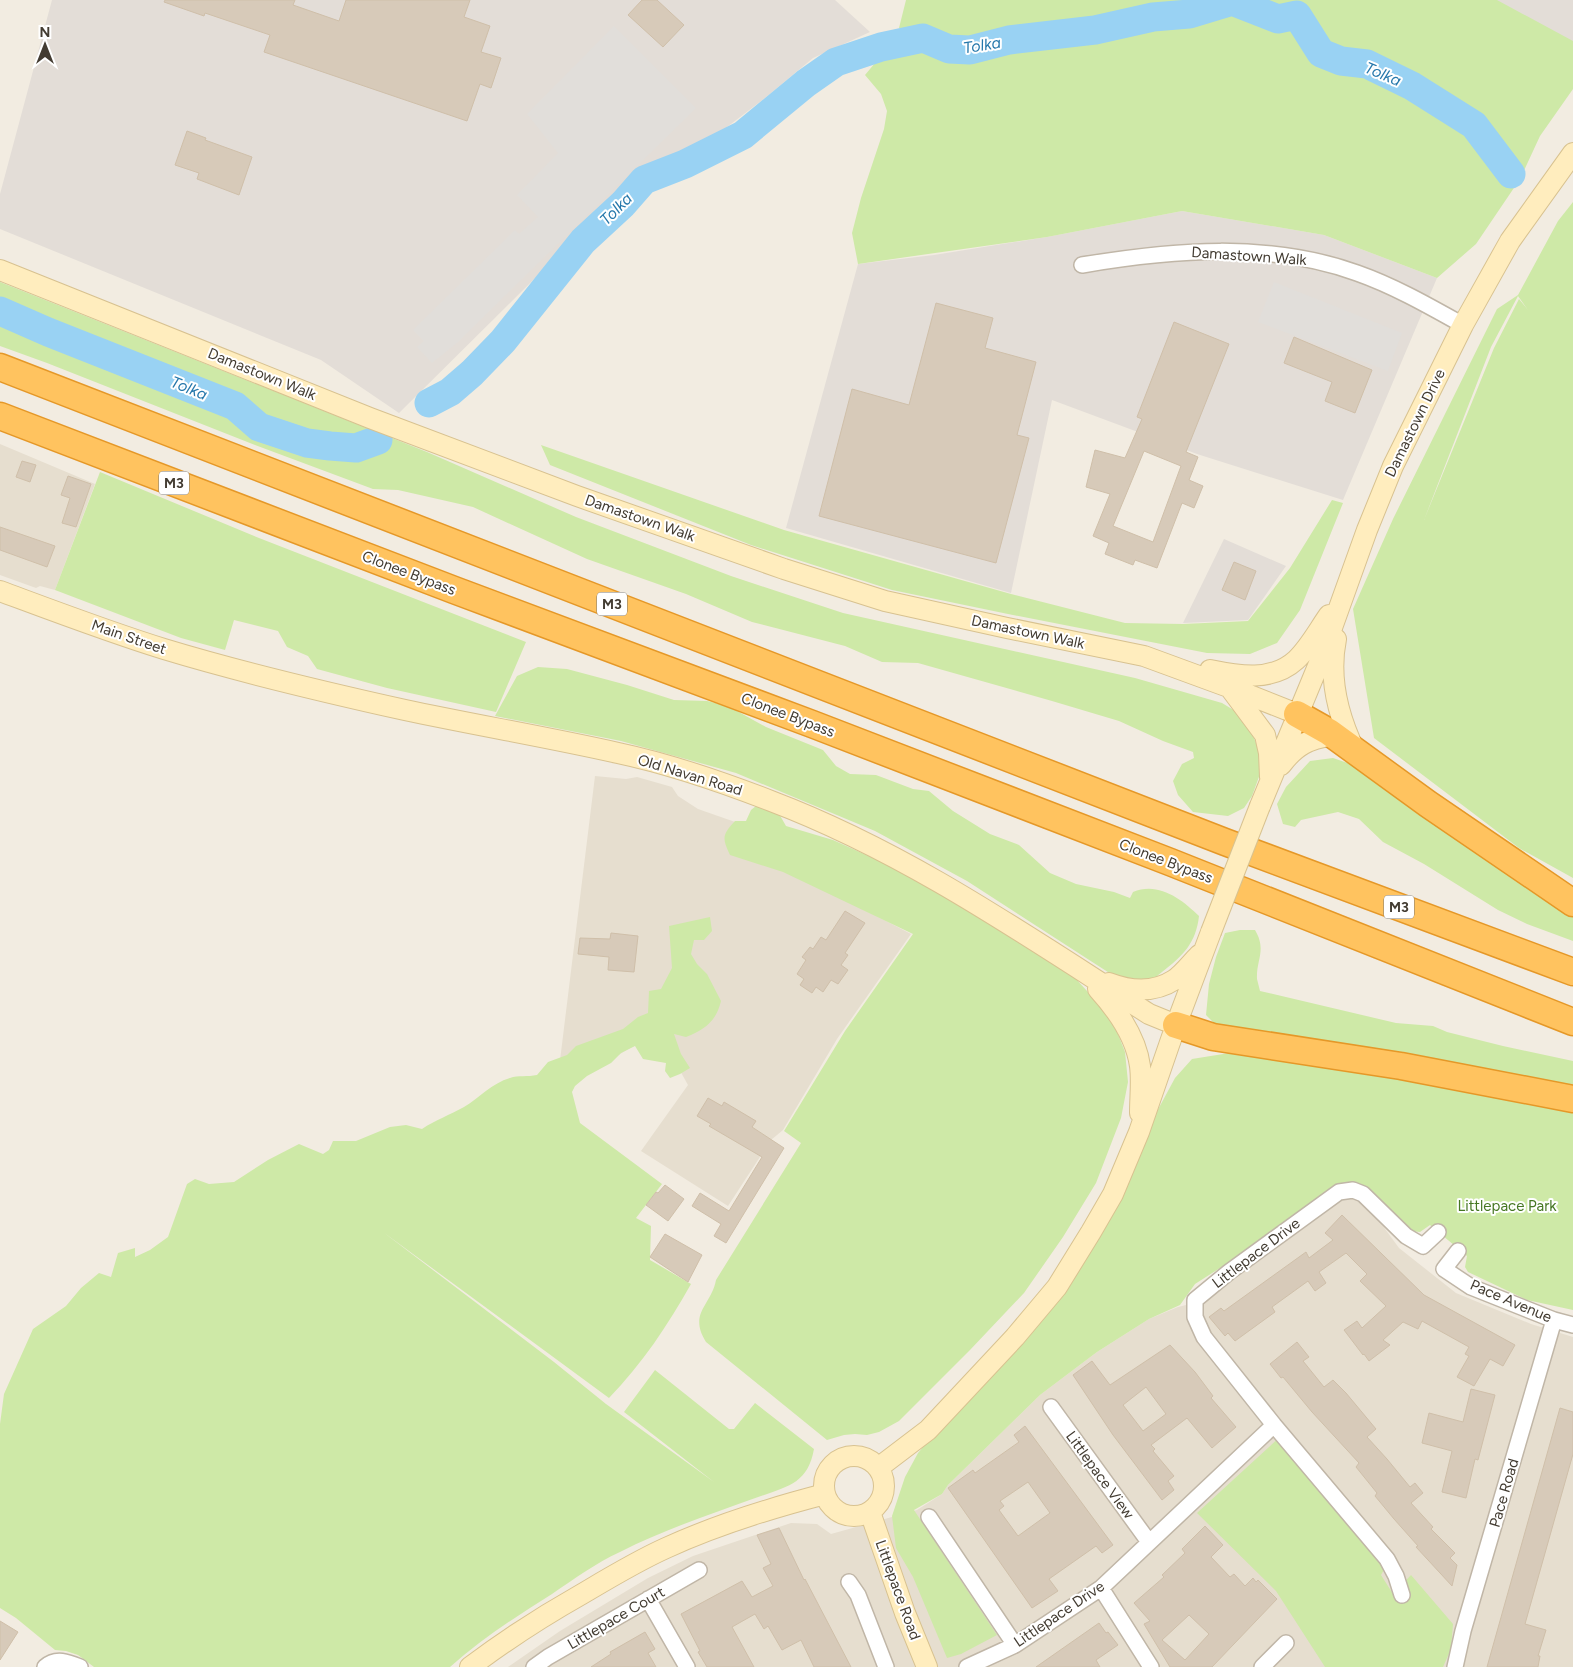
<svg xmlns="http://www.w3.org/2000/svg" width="1573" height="1667" font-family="Figtree,sans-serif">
<rect width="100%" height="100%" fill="#f2ece1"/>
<path fill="#e6decf" d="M0,444l95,40 -40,106 -15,-4 -4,2 -36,-13z
M595,776l31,3 11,-2 35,10 6,9 20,13 40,14 98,72 75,39 -74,105 -54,91 -12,10 -43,66 -87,-55 47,-66 -30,-54 -102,62z
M1352,1197l14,6 33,45 57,45 75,31 42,13v330h-1065l52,-36 88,-53 45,-22 98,-33 26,1 14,10 86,-24 25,-16 6,-9 92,-90 57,-43 52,-33 29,-12 12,-3 148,-104z"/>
<path fill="#e3ddd7" d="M52,0h783l35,32 -57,26 -48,40 -59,45 -64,29 -243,241 -78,-53 -321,-131v-35z
M1412,0h161v84z
M1182,211l142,24 113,43 -94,222 -146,-46 -145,-54 -41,193 -225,-65 72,-264 76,-9 113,-18z
M1224,539l62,27 -38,54 -65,3z"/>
<path fill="#cee9a7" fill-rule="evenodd" d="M906,0h591l76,41v48l-33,47 -20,43 -44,65 -39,34 -113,-43 -142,-24 -135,26 -189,27 -6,-31 9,-35 23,-69 3,-18 -6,-17 -16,-19 10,-12 34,-13 29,2 6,-14 -45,-10z
M1573,202v676l-54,-30 -145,-110 -21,-129 40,-90 104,-210 21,-14 40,-74zM1518,296l10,14 -9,-11 -25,49 -70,172 67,-173z
M0,282l427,170 149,65 155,59 112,37 292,65 87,25 23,14 14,33 1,24 -8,22 -8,12 -16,8 -35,-4 -15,-17 -5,-14 9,-17 12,-6 -1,-6 -30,-11 -44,-20 -67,-20 -134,-38 -36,-1 -37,-16 -93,-24 -66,-28 -99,-35 -114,-52 -75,-17 -25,-1 -118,-44 -208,-82 -47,-17z
M541,445l243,85 227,64 114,29 58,1 65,-3 42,-53 42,-68 11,3 -43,107 -23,33 -27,11 -43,-1 -199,-39 -116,-24 -141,-45 -201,-80z
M100,472l159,66 267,104 -30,70 -109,-24 -70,-19 -9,-13 -21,-9 -9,-16 -44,-11 -9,30 -44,-12 -126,-48z
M538,667l29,2 60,16 47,15 33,1 21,5 38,21 57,23 13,16 14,8 26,1 37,14 16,2 24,20 37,23 29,11 31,28 26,11 38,8 16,6 3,-6c25,-11 49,7 66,24 -3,27 -16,40 -37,56 -4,3 -9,8 -13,9 -12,3 -24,-1 -35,-5l-147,-95 -92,-50 -139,-58 -115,-32 -126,-25 22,-40z
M1333,758l32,11 208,145v27l-46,-17 -29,-14 -74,-46 -41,-22 -24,-23 -21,-7 -37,8 -6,7 -12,-3 -6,-20 9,-17 24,-26z
M756,806l22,6 8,14 47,14 71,32 67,38 15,12 89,56 25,27 16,24 9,23 3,30 -7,36 -25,65 -33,54 -39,56 -54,57 -71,71 -20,11 -12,3 -12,-1 -11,1 -17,5 -121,-98c-18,-29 5,-36 10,-62l85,-137 -17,-12 61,-100 68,-97 -130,-62 -53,-17c-8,-17 -8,-20 5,-34h11l5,-11z
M710,917l2,14 -8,9h-10l-3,14 6,10 10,10 14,27c-5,20 -15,28 -35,36l-12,-3 7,20 9,14 -10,6 -10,4 -5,-7 1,-8 -23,-4 -8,-13 -14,7 -10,10 -24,13 -12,10 -3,6 8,31 82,61 -26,34 15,8 -1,34 41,24c-23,41 -49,80 -82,114l-226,-166 171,130 52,42 108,78 -90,-70 31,-42 74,59h5l21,-26 59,46c-6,33 -24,37 -53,47 -47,17 -96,33 -141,56 -24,11 -46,27 -68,42 -35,22 -71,45 -102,73h-356l-16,-12 -12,-4 -11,-1 -39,-32 -16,-10v-184l4,-30 29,-65 33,-23 15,-18 18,-15 12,4 7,-24 17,-5v9l15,-7 18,-13 19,-53 8,-5 14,5 25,-2 34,-22 31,-16 24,10 6,-4 4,-9h23l34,-14 16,-2 16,4c13,-9 28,-14 42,-22 15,-9 28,-24 46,-29 8,-3 18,-1 27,-3l11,-13 19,-7 9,-9 47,-17 15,-12 10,-4 1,-22 12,-2 11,-21 -3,-42z
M1240,930h15c12,20 1,30 2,49 1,4 2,8 3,12l136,32 37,3 14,6 56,14 70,15v30l-353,-62 -14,-14 3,-31 7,-27 9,-24z
M1242,1051l331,58v201l-46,-10 -59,-28 -3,-5 2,-11 -37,-31 -10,7 -9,-1 -74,-45 -24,15 -82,60 -36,23 -15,21 -31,14 -52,33 -57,43 -92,90 -6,9 -28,16 83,125 -36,19 -14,4 -34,-81 -17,-29 -4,-32 13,-39 13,-24 12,-14 71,-72 52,-63 122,-226 17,-19z
M1282,1435l104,131 -5,9 12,19 18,-19 42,49 -2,25 -8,18h-118l-49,-76 -79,-78z"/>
<path fill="#e1deda" d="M614,26l82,82 -238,234 -26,21 -15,-16 7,-6 -11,-11 102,-100 4,4 19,-17 -21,-22 41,-42 -31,-39z
M1274,282l128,51 -14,38 -130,-49z"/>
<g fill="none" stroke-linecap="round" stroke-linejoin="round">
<path stroke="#99d2f3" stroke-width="29" d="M0,311l48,21 187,74 24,21 48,16 23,3 26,2 22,-8
M429,403l21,-11 22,-19 31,-32 80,-100 40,-37 21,-24 41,-16 58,-29 63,-52 30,-21 45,-15 42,-9 26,11 21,1 39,-10 86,-10 58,-13 36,-3 43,-13 46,18 19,-4 24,38 20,8 26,3 45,22 62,39 37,49"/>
</g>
<path fill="#d7cab9" stroke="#cfbfa9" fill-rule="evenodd" d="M165,0h130l-2,5 46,16 7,-21h124l-6,17 26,9 -9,26 20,6 -10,30 -11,-4 -13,37 -203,-69 6,-17 -65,-22 -1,3 -40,-14z
M642,0h15l27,25 -21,22 -35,-32z
M187,131l19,7 -1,2 47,17 -13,38 -42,-16 2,-6 -24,-8z
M936,303l57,15 -8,30 51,14 -19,73 12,3 -33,125 -177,-47 33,-127 57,16z
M1174,322l55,22 -43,108 12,5 -9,23 14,6 -9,22 -12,-5 -25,65 -22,-8 -2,5 -28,-11 4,-11 -16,-7 17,-42 -24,-7 9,-37 30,8 17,-39 -5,-2zM1144,451l37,15 -28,76 -40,-16z
M1294,337l78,33 -17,43 -30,-12 7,-19 -48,-19z
M22,461l14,4 -6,17 -14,-5z
M68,476l23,8 -15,43 -14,-4 8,-25 -9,-3z
M0,527l55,19 -8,21 -47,-17z
M1234,562l22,9 -11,29 -23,-10z
M845,911l20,12 -20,30 3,2 -7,10 7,5 -10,14 -7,-4 -8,12 -7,-5 -4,6 -12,-8 4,-6 -7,-5 9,-14 -4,-3 8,-10 3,2 8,-12 5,3z
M611,933l27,3 -4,36 -26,-2 1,-13 -31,-3 2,-16 30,1z
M708,1098l14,8 2,-4 32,19 -4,6 32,21 -58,95 -12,-7 7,-12 -29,-18 8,-13 29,18 33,-54 -53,-31 2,-2 -14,-8z
M665,1185l19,14 -16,22 -22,-16 10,-13 2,1z
M1342,1215l82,80 91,50 -12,21 -13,-7 -16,27 -17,-9 12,-21 -4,-2 4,-7 -47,-26 -4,8 -15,-7 -20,18 7,5 -21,16 -5,-7 -1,1 -19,-25 13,-9 5,7 24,-22 -26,-25 7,-7 -21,-21 -27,19 7,11 -11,8 -7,-10 -36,26 3,5 -40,29 -7,-8 -3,3 -16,-19 12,-9 3,3 82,-59 3,6 24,-18 -8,-7z
M665,1234l37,21 -14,27 -38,-25z
M1297,1342l12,15 -6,4 21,26 9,-7 13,13 30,36 -9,8 20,22 23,28 5,-4 8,10 -12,10 22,24 -2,2 24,24 -5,5 7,7 -5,21 -36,-39 2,-1 -24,-27 -19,-23 2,-3 -21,-26 3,-4 -47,-51 -29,-35 -2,1 -11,-14z
M1170,1345l25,27 18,24 -2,2 25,29 -24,21 -25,-30 -36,27 4,4 -2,2 21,25 -6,5 6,9 -12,10 -49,-65 -40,-60 19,-14 18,24zM1146,1387l20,27 -23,17 -20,-26z
M1471,1389l24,6 -17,65 -3,-1 -9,39 -24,-6 10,-41 -30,-8 7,-30 34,9z
M1560,1408l13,4v42l-48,170 21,6 -8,26h2l-2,11h-51z
M1025,1426l88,119 -11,8 -6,-7 -47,33 9,12 -26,17 -84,-120 25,-18 2,3 44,-31 -5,-7zM1028,1482l22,31 -32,23 -19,-26 5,-4 -4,-5z
M1205,1526l18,19 -12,12 19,20 4,-3 11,12 8,-8 3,4 2,-2 19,19 -65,68h-42l-26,-43 6,-3 -16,-18 30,-26 -2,-2 23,-22 -3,-4zM1189,1615l20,19 -24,26 -23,-20z
M779,1528l25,52 1,-1 46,88h-37l-13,-27 -19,10 -14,-24 -4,3 -9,-15 -23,13 22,40h-47l-9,-15 2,-1 -19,-37 61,-33 10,16 21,-11 -10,-18 8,-4 -14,-29z
M0,1621l18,11 -18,28z
M1099,1623l7,10 2,-1 10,13 -22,15 4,7h-64z
M645,1632l10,17 -7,4 8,14h-65l20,-13 -1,-2z"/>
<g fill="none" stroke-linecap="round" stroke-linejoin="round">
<g stroke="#c0b6a7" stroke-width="18">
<path id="street" d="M1082,265c90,-15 187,-24 275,8 37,13 72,33 106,52
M1458,1251l-14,18 27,18 83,33 19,5
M1051,1407l98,135
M929,1517l86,128
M849,1582l9,13 28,72
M1101,1588l50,79
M1402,1595l-6,-19 -9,-17 -113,-134 -70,-88 -9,-20v-17l34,-28 110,-80 14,-2 10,4 43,42 17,10 15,-14
M648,1599l39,68
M45,1667c11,-10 23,-5 35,0
M534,1667l14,-10 151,-87
M967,1667l48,-22 86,-57 173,-163
M1262,1667l24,-24
M1455,1667l8,-36 91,-311"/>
</g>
<g stroke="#d8c290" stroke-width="22">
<path id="secondary" d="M0,270l370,148 207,78 207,73 101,32 122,27 137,28 90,33 63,25
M0,591c54,20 109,41 164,58 79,24 160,43 241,61 70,15 142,27 213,43 52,11 104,29 153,48 137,52 256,135 378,213l27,11
M1336,639c-8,40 2,77 19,112
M1210,670c29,6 62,12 86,-10 13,-12 23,-31 33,-45
M1230,688l35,47 4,18 1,24
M1281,765c16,-21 27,-25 51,-30
M1260,806l60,-145 47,-131 26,-64 70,-141 47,-84 63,-88
M1109,983c21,8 45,10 65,-3 9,-6 17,-17 25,-25
M1098,989c19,21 38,48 42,77 2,15 0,32 0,47
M824 1486a30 30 0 1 1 60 0a30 30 0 1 1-60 0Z
M878,1468l50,-38 87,-93 42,-50 34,-55 22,-38 26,-62 37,-107 35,-93
M870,1512l35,101 22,54
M470,1667c36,-27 73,-51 112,-73 27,-16 55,-33 84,-46 50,-23 105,-40 159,-54"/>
</g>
<g stroke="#e59828" stroke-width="29">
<path id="highway" d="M0,367l1225,475 348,130
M0,416l454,174 358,134 358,138 403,160
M1297,714l32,18 99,72 145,99
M1176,1025l37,12 188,29 172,33"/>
</g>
<use href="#street" stroke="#fff" stroke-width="15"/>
<use href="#secondary" stroke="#ffedbe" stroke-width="20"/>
<use href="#highway" stroke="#ffc35f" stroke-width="26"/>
<g stroke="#d8c290" stroke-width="22" stroke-linecap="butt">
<path id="secondary-bridge" d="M1211,932l49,-126"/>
</g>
<use href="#secondary-bridge" stroke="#ffedbe" stroke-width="20"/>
</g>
<g text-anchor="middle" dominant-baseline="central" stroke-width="4" stroke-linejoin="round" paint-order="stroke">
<g fill="#fff" stroke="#7b7670" stroke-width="1">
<rect x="159" y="471.5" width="30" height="23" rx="4"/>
<rect x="597" y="592.5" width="30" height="23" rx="4"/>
<rect x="1384" y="895.5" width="30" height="23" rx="4"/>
</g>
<g font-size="14" font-weight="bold" fill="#433c32">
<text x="174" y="483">M3</text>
<text x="612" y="604">M3</text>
<text x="1399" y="907">M3</text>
</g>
<g font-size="15" fill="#433c32" stroke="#fff">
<text transform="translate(1249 256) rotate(4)">Damastown Walk</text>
<text transform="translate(262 374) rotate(22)">Damastown Walk</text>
<text transform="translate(1415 423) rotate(-64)">Damastown Drive</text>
<text transform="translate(640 518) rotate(19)">Damastown Walk</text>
<text transform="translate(409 573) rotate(21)">Clonee Bypass</text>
<text transform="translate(1028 632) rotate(12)">Damastown Walk</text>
<text transform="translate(129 637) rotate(19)">Main Street</text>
<text transform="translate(788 715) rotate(21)">Clonee Bypass</text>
<text transform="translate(690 775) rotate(17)">Old Navan Road</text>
<text transform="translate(1166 861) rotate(21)">Clonee Bypass</text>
<text transform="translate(1256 1253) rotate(-37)">Littlepace Drive</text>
<text transform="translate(1511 1301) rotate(23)">Pace Avenue</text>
<text transform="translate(1100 1475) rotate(54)">Littlepace View</text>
<text transform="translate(1504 1493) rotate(-74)">Pace Road</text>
<text transform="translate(898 1590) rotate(70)">Littlepace Road</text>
<text transform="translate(1059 1614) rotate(-34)">Littlepace Drive</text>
<text transform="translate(616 1618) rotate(-30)">Littlepace Court</text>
</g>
<g font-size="15" fill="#467723" stroke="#fff">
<text x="1507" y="1206">Littlepace Park</text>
</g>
<g font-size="16" font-style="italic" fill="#2678ab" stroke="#fff">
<text transform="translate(982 45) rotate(-9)">Tolka</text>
<text transform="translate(1383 74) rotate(23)">Tolka</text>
<text transform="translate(616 209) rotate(-45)">Tolka</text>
<text transform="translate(189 388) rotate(22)">Tolka</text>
</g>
</g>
<g transform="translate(45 45)" stroke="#ffffff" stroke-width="4" paint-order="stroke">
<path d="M0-4L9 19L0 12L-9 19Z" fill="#433c32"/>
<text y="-8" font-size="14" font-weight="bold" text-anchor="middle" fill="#433c32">N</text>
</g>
</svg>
